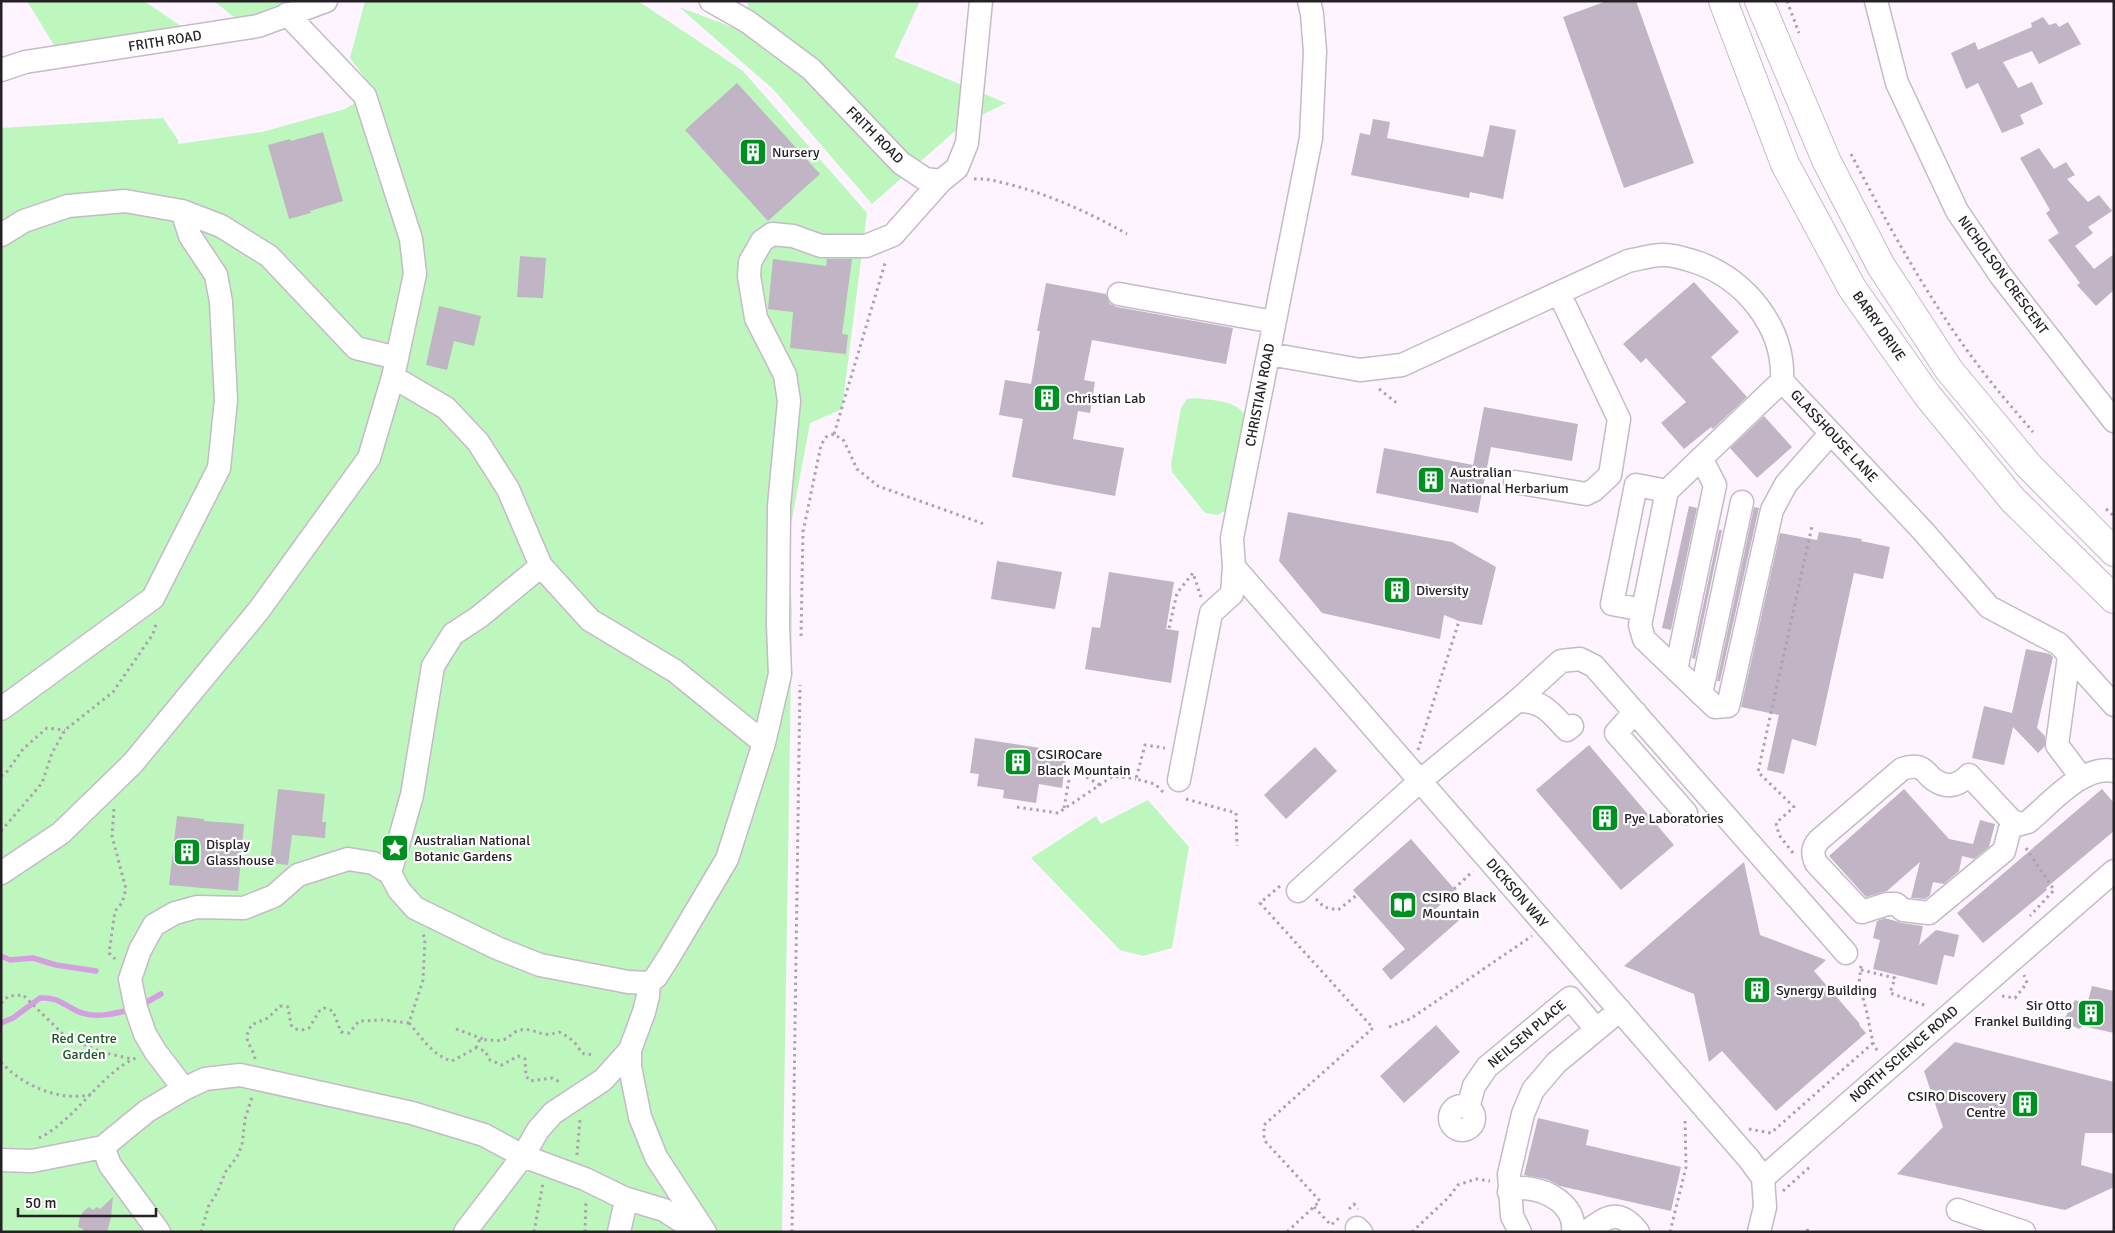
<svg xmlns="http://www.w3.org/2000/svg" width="2115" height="1233" font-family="Signika,sans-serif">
<rect width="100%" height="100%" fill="#fdf4ff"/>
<path fill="#bdf7bd" d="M27,1h117l40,27 -127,22z
M214,1h87l-56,25z
M365,1h273l105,70 124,142 -25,196 -32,14 -22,118 4,70 -10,621h-781v-1104l162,-10 15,22v4l84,-12 83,-23 30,-18 -25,-33z
M748,1h172l-26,56 112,46 -43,21 -91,80 -99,-115 -94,-82 66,25z
M1196,398c19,3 42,2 51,20l-16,86 -6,7 -8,4 -12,-2 -33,-41 -1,-8 10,-56 6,-9z
M1148,800l41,47 -17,101 -29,8 -23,-6 -89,-92 65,-42 5,8z"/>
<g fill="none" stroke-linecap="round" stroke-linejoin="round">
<path stroke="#d59ee0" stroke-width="5.5" d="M1,956l9,4 23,-2 23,7 40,6
M140,1006l21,-12
M1,1023l12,-5 27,-20c18,-1 22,6 37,13 17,8 38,3 55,-2"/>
</g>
<path fill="#c1b4c4" d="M1607,1h29l58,162 -70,25 -61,-171z
M2043,17l6,8 7,-2 3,4 9,-5 13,22 -42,20 -7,-13 -29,11 15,26 14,-6 11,22 -23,11 4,9 -22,9 -24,-50 -12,6 -15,-36 24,-11 3,8 54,-23 -1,-4z
M737,83l83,91 -52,47 -83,-91z
M1373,119l17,3 -3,16 96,19 7,-32 26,5 -13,69 -33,-7 -1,6 -118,-23 9,-42 10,2z
M323,132l20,69 -33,10 1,2 -22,6 -21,-74 22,-6 1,2z
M2039,148l15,21 12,-7 9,13 -8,4 21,23 11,-7 13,16 -24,16 5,6 -18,13 19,23 20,-15v36l-18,16 -19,-21 3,-2 -32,-43 11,-7 -13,-20 4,-3 -30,-52z
M520,256l26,2 -3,40 -26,-1z
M773,259l53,7 1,-7h25l-10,75 6,1 -2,19 -56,-6 3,-36 -25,-3z
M1694,282l45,50 -28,25 36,40 -34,32 -2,-2 -27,22 -23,-26 25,-21 -40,-44 -5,5 -18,-19z
M1046,283l60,11 4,10 7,3 116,21 -7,36 -134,-24 -8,40 11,2 -5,31 -12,-2 -5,28 51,9 -9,48 -103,-19 11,-58 -24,-4 6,-35 26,4 9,-53h-3z
M439,306l42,10 -7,30 -20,-5 -7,29 -21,-5z
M1484,407l94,17 -6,37 -81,-14 -13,66 -102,-20 8,-45 89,17z
M1764,416l28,31 -35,31 -27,-30z
M1689,506l8,2 -26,122 -9,-2z
M1754,507l5,1 -39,173h-3z
M1288,512l164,30 44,25 -14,58 -23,-4 -15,-6 -4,24 -118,-26 -43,-52z
M1719,530h3l-27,129 -3,-1z
M1819,532l43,7 -1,2 29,6 -7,32 -29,-6 -38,173 -24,-7 -8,35 -17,-4 12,-55 -38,-8 39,-174 37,7z
M997,561l65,11 -7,37 -64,-10z
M1109,572l65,10 -8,47 13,2 -8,52 -86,-14 7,-42 8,1z
M2026,649l24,5 3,3 -16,71 8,8v10l-7,7 -25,-26 -9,38 -32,-7 12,-52 28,7z
M975,738l92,14 -5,36 -23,-4 -3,19 -33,-5 1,-8 -27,-4 2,-12 -9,-1z
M1589,745l85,100 -53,45 -85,-100z
M1315,747l22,24 -51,48 -22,-24z
M278,789l47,5 -3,28h4l-1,16 -33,-3 -4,30 -18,-2z
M1904,789l45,50 24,5 7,-24 15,4 -6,23 -15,12 -12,-3 -3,15 -15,13 -11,-2 -3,13 -5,4 -14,-1 9,-36 -33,29 -21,6 -37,-41z
M2102,789l12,14v28l-68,57 1,2 -64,53 -26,-30z
M177,816l27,3v2l40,3 -6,67 -69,-6z
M1411,839l45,52 -25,22 33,3 -73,64 -9,-11 23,-20 -52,-59z
M1744,862l16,73 66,25 -12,11 46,53 -1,1 7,8 -90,78 -54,-60 -13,11 -15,-68 -70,-28z
M1885,918l17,5 21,3 -4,19 17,-15 23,5 -5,22 -10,-2 -7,30 -64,-16 7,-29 -7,-2 4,-17z
M2092,986l22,5v42l-31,-7 -4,3 -16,-8 12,-21 12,5z
M1436,1025l24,27 -56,51 -24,-27z
M1955,1042l159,40v51h-29l-4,32 33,9v13l-49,23 -168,-36 46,-47 -19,-56z
M1538,1118l51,12 -3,15 95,22 -10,44 -111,-25 -14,-7 -22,-4z
M113,1197l-2,20 -4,15h-24v-3l-5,-2 2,-11 4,-5 5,-4 4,3 4,-3 3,2z"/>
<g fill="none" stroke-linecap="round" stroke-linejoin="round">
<g stroke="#c6b9c8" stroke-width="25">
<path id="minor" d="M711,1l37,21 63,47 90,94 24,16 16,2 16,-13 10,-25 14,-142
M1876,1l21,82 60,128 44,65 113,145
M1,70l24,-8 233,-36 68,-25
M1,235l23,-14 44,-15 57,-5 57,10 39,15 48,30 87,92 41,10
M1119,294l155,28
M1269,354l91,16 42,-5 226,-104c11,-2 23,-6 34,-6 11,-1 24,4 34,7 49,17 89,65 86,119l141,150 66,76 70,37 55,61
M393,377l53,31 32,34 30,47 33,77 49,54 85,51 89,72
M1782,381l-115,110 -27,134 4,14 71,68 13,-1 44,-196 14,-26 45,-51
M1515,482l71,12 8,-4 16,-15 9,-56 -60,-126
M541,566l-62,51 -26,17 -20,32 -21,129 -22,78 9,17 16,18 82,40 43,17 88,17 21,1
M1234,567l515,592 14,19 2,29 -6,25
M1643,610l-31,-6 24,-119 31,6
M2069,656l-12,89 24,32
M1676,670l39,-185 -14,-27
M1701,694l41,-192
M1517,701l44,-40 19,-2 14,7 252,287
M1,709l152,-111 66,-130 7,-68 -5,-98 -5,-27 -26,-39 -8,-25
M1635,712l-19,21 70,80
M1179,780l32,-167 21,-19 2,-27 -2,-29 79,-400 4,-87 -3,-37 -3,-13
M2012,821l-8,30 -75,62 -26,-3 -7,-6h-9l-25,8 -46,-49c-4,-10 -4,-15 3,-23l83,-71c6,-2 14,-4 20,0 4,2 7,7 11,10 14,10 25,7 36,-4l43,46 9,3 7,-2c22,-18 55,-58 86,-51
M1,873l60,-40 72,-70 126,-153 110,-152 24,-81 22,-103 -4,-35 -46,-143 -78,-82
M1298,891l122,-110 97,-80c26,-1 34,12 50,29l5,-4
M184,1089l-29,-38 -10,-17 -9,-26 -6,-29 10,-29 14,-25 21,-12 22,-6 47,1 30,-12 24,-21 50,-16 25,4 17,10
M1450 1118a12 12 0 1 1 24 0a12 12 0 1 1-24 0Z
M1468,1108l6,-22 13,-19 83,-69 26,31
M103,1147l7,18 49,67
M1,1160l31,1 71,-14 44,-36 37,-22 21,-10 35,-4 172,38 72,22 39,21 15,-26 15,-17 50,-33 27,-30
M1763,1178l351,-307
M1509,1192c5,-2 11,-4 16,-4 23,2 51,17 48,44
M1958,1210l66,22
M1357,1228l4,4
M465,1232l58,-76 62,23 39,19 40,12 34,22
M619,1232l6,-27 -1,-7
M705,1232l-49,-75 -16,-40 -10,-50v-17l14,-38 4,-16 1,-13 7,-6 14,-22 57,-96 37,-116 16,-69 -2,-49 1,-119 10,-105 -4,-26 -29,-57 -7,-42 1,-14 12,-21 10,-7 21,2 28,10h45l27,-11 48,-54
M1520,1232l-8,-16 -3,-42 14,-60 10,-24 23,-27 64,-53
M1586,1232c21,-16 33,-24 52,0"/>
</g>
<g stroke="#c6b9c8" stroke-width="30">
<path id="major" d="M1723,1l62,163 67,124 75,107 86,105 101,99
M1759,1l68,161 54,104 68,104 79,95 86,87"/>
</g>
<path stroke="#aba3ac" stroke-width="3" stroke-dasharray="2.5 4" stroke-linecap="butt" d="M1787,1l12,32
M1851,154c39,75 81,152 133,219 16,21 33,40 49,59
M974,179c14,-1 25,3 38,6 41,11 78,28 115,49
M1379,389l19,15
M834,434l52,-174
M2106,509l8,7
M803,532l18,-87 5,-8 8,-3 10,7 13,28 21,17 106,38
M1169,628l8,-35 16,-20 8,24
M801,636l2,-106
M1418,750l41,-129
M1,776l5,-3 17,-24 24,-21 18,2
M1163,792l-8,-8 -19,-5 9,-34 20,3
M1186,799l50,14 1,33
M1017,807l41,6 55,-37 23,3
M1064,808l7,-40 29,17
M114,809l-2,27 14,53 -4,14 -7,8 -6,42 6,6
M1,831l41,-48 10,-30 13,-23 48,-38 40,-58 4,-13
M2026,848l28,42 -24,26
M1793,853l-14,-18 -3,-12 18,-16 -36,-35 54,-246
M1280,886l-20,17 113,125 -109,97v15l56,61 -33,31
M1454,889l19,-18
M1316,899l8,8 14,3 19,-15
M1861,966l-2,17 8,30 6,30 5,9
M1861,970l34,8 -5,15 37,13
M2002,996l13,2 12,-15 -3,-8
M1,1003l8,-7 14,-1 42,41 36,16 31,7
M409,1023c13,15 24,33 43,38l24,-13 9,3 5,9 12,5 16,-9 7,3 1,17 4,5 22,-3 10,5
M1389,1027l21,-8 122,-83
M456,1029l27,10
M476,1048l3,-7c8,-3 16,1 24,-1 6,-2 11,-9 17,-10 16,-3 20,9 39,2 6,3 11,6 15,10 9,9 4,14 20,12
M255,1059c-1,-8 -7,-14 -8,-21 -1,-4 3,-8 4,-13l17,-7 12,-12 8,1 3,18 4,4 7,1 7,-2 11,-18 4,-2 9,3 8,21 8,1 10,-12 24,-1 26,3 14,-43 2,-41 -2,-5
M1,1062c20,23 61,41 91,32
M1749,1129l22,4 102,-90
M39,1138c37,-18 63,-67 99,-81
M577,1155l3,-36
M1783,1191l29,-26
M1314,1207l17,18 8,-7
M1349,1209l5,-5 4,5
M1807,1229l1,3
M201,1232l8,-27 8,-12 9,-22 11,-14 5,-12 3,-26 7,-22
M534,1232l9,-49
M585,1232l1,-32
M792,1232l8,-547
M1412,1232l37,-35 9,-12 18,-6 14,2
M1670,1232l16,-65 -1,-50"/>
<use href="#minor" stroke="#fff" stroke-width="22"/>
<use href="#major" stroke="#fff" stroke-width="28"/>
</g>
<defs>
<g id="building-square" transform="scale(1.4375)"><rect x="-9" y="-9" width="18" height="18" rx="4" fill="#008f21" stroke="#fff"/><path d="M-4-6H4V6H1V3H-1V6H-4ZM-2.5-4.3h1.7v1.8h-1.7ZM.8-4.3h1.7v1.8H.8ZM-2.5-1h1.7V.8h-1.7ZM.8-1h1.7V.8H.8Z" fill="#fff"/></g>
<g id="sight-square" transform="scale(1.4375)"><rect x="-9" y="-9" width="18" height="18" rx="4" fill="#008f21" stroke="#fff"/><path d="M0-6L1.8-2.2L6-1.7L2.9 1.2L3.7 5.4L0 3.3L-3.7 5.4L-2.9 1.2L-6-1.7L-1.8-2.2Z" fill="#fff"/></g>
<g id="library-square" transform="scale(1.4375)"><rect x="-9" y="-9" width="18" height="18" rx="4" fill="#008f21" stroke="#fff"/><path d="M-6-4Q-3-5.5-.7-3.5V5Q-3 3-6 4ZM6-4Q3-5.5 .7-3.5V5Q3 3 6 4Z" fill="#fff"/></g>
</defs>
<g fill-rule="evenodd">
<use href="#building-square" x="753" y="152"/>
<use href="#building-square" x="1047" y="398"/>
<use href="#building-square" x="1431" y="480"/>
<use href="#building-square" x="1397" y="590"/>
<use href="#building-square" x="1018" y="762"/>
<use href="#building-square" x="1605" y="818"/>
<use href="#sight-square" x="395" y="848"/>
<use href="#building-square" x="187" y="852"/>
<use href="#library-square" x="1403" y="905"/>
<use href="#building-square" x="1757" y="990"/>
<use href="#building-square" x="2091" y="1013"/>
<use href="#building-square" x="2025" y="1104"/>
</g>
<g text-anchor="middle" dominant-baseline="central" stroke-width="4.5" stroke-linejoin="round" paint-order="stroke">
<g font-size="14" fill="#262127" stroke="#fff">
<text transform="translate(165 41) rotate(-9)">FRITH ROAD</text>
<text transform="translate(875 135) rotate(45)">FRITH ROAD</text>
<text transform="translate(2003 275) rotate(54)">NICHOLSON CRESCENT</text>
<text transform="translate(1879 326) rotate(55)">BARRY DRIVE</text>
<text transform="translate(1260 395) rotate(-79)">CHRISTIAN ROAD</text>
<text transform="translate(1834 436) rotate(47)">GLASSHOUSE LANE</text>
<text transform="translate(1517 893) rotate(49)">DICKSON WAY</text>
<text transform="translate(1527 1034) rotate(-40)">NEILSEN PLACE</text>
<text transform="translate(1904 1054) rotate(-41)">NORTH SCIENCE ROAD</text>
</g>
<g font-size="14" fill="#262127" stroke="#fff" text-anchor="start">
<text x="772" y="152">Nursery</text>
<text x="1066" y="398">Christian Lab</text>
<text x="1450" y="472">Australian<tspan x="1450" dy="16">National Herbarium</tspan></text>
<text x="1416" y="590">Diversity</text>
<text x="1037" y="754">CSIROCare<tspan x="1037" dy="16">Black Mountain</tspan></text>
<text x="1624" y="818">Pye Laboratories</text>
<text x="414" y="840">Australian National<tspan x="414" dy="16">Botanic Gardens</tspan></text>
<text x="206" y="844">Display<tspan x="206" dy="16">Glasshouse</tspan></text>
<text x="1422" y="897">CSIRO Black<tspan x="1422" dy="16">Mountain</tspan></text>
<text x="1776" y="990">Synergy Building</text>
<text x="2072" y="1005" text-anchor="end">Sir Otto<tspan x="2072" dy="16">Frankel Building</tspan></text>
<text x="2006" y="1096" text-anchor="end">CSIRO Discovery<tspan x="2006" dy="16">Centre</tspan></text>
</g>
<g font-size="14" fill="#16571d" stroke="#fff">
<text x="84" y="1038">Red Centre<tspan x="84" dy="16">Garden</tspan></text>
</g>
</g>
<rect width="2115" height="1233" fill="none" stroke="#262127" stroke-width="5"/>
<path d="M18 1208v8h138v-8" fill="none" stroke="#262127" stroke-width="2.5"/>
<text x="25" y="1208" font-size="15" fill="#262127" stroke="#ffffff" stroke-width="4" paint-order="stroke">50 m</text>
</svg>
